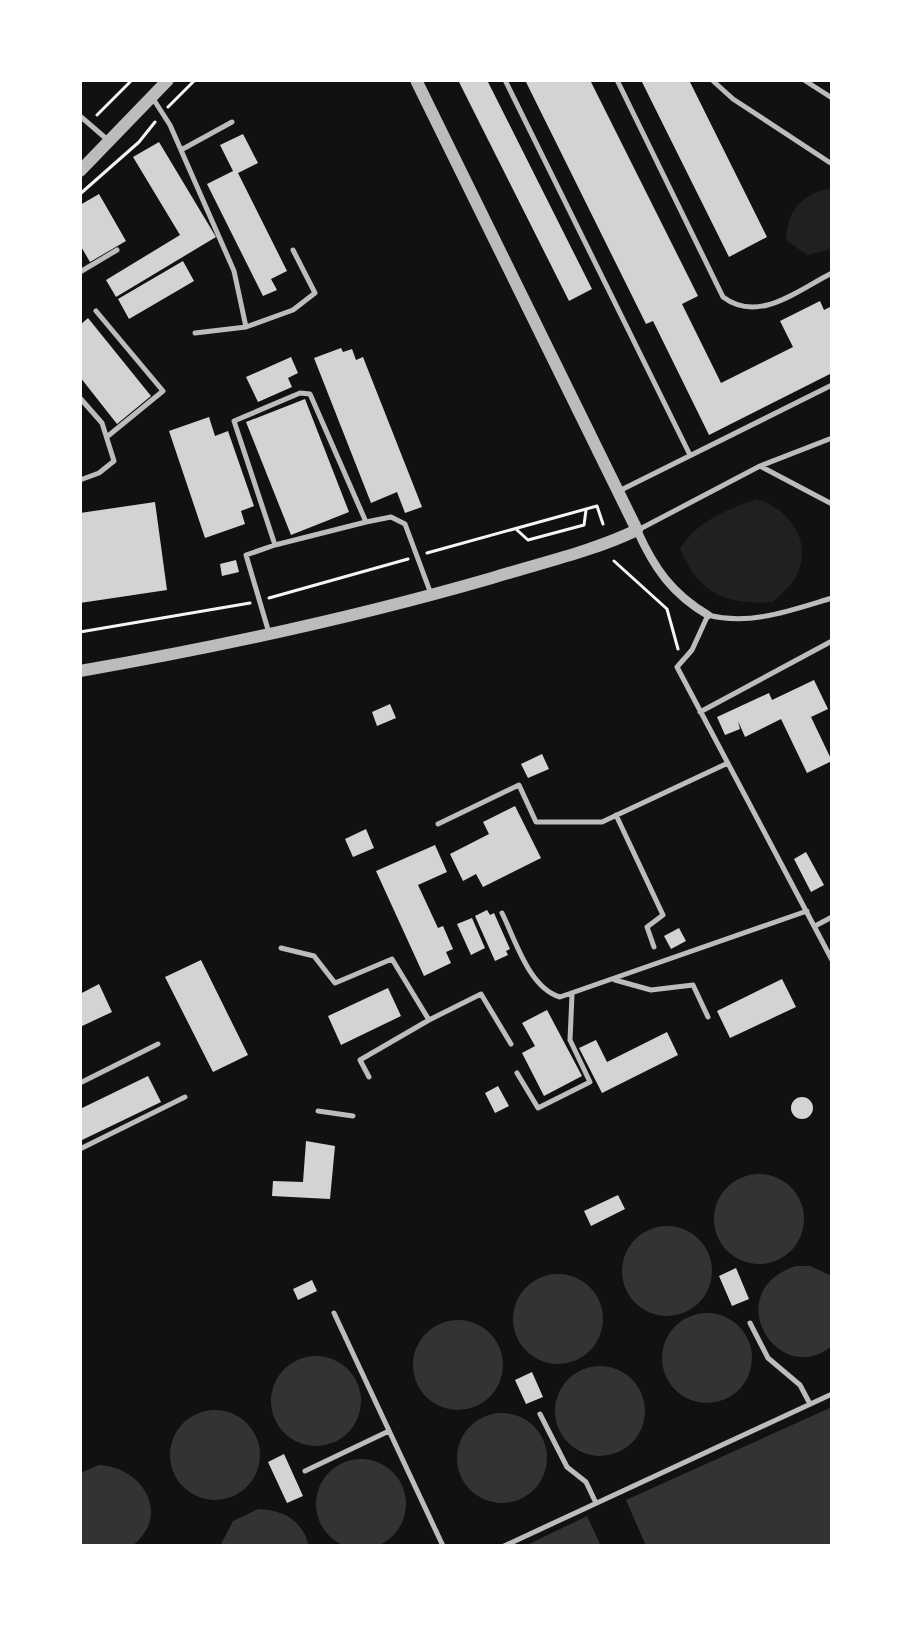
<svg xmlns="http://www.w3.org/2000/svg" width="912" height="1626" font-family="Mulish,sans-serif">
<rect width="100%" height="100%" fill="#111"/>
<path fill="#202020" d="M832,188v61l-25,6 -21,-15c1,-29 16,-47 46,-52z
M756,499c34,9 59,45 39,79 -5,9 -15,17 -22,24 -47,3 -73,-7 -93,-53 18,-29 45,-38 76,-50z"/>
<path fill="#333" d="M714 1219a45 45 0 1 1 90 0a45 45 0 1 1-90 0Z
M622 1271a45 45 0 1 1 90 0a45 45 0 1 1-90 0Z
M796,1266h14l22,10v70c-55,44 -114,-55 -36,-80z
M513 1319a45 45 0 1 1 90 0a45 45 0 1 1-90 0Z
M662 1358a45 45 0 1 1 90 0a45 45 0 1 1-90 0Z
M413 1365a45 45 0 1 1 90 0a45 45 0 1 1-90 0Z
M271 1401a45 45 0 1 1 90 0a45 45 0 1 1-90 0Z
M555 1411a45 45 0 1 1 90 0a45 45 0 1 1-90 0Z
M832,1407v139h-186l-20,-46z
M170 1455a45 45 0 1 1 90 0a45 45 0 1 1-90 0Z
M457 1458a45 45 0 1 1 90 0a45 45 0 1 1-90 0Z
M316 1504a45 45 0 1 1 90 0a45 45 0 1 1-90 0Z
M99,1465c44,2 73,50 33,81h-52v-73z
M258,1509c26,1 44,11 51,37h-89l13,-25z
M587,1516l14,30h-76z"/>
<path fill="#d3d3d3" d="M458,80h29l105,209 -23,12z
M525,80h65l108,216 -16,8 39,79 72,-36 -13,-26 40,-20 4,9 8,-4v67l-123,62 -56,-114 -7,3z
M641,80h48l78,157 -38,20z
M243,134l15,29 -20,10 49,98 -16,8 6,11 -14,6 -56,-112 26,-13 -13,-26z
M159,142l57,95 -100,60 -10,-17 74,-45 -47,-78z
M99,194l27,47 -36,21 -10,-17v-40z
M183,261l11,20 -65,38 -11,-20z
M88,318l63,78 -34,28 -37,-47v-52z
M341,348l2,4 9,-3 4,11 7,-3 59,150 -17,6 -8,-21 -26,11 -57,-145z
M291,357l7,16 -10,5 4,9 -34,15 -12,-25z
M305,399l44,113 -58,23 -45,-113z
M209,417l6,19 13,-5 26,75 -13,5 4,13 -40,14 -36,-107z
M155,502l12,88 -87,13v-90z
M236,560l3,12 -17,4 -2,-12z
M814,680l14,29 -17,8 21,44 -25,12 -26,-54 -36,18 -7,-16 2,8 -15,6 -8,-18 52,-24 3,7z
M390,704l6,14 -19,8 -5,-14z
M542,754l7,15 -21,9 -7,-14z
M515,806l26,52 -58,29 -7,-13 -13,7 -13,-27 39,-20 -6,-12z
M366,829l8,19 -21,9 -8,-18z
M435,845l12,27 -29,13 20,43 5,-2 10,23 -7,3 5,11 -27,13 -48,-105z
M806,852l18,33 -13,7 -17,-33z
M487,910l3,5 4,-2 16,36 -4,2 2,4 -13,6 -20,-45z
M472,918l13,30 -14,7 -14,-31z
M679,928l7,13 -15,8 -7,-13z
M201,960l47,95 -35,17 -48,-95z
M782,979l14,28 -66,31 -13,-27z
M99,984l13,28 -32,15v-33z
M388,988l13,28 -60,29 -13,-29z
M547,1010l35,66 -38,20 -22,-43 13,-7 -13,-23z
M667,1032l11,23 -76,38 -23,-45 17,-8 11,22z
M148,1076l13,26 -81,39v-32z
M498,1086l11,20 -14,7 -10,-20z
M791 1108a11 11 0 1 1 22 0a11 11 0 1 1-22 0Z
M306,1141l29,5 -5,53 -58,-3 1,-15 30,1z
M618,1195l7,14 -34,17 -7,-15z
M736,1268l13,31 -17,7 -13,-30z
M312,1280l5,11 -19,9 -5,-11z
M532,1372l11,25 -17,7 -11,-24z
M284,1454l19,42 -16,7 -19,-41z"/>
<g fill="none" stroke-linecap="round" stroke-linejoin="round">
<path stroke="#f5f5f5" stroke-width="3" d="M168,107l27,-27
M97,115l35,-35
M80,194l59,-52 16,-20
M517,530l11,10 56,-15 2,-15
M427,553l170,-47 6,18
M614,561l53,48 11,40
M269,598l139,-39
M80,632l170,-29"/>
<path stroke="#bcbcbc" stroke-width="5" d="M505,80l185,375
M617,80l106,217c36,27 75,-7 109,-24
M712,80l21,19 99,65
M804,80l28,18
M152,97l18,28 64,146 12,56 -51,6
M80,116l29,25
M181,150l51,-28
M80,272l37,-22
M96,311l67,80 -55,45
M246,327l47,-17 22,-17 -22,-43
M80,398l22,25 12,38 -15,12 -19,7
M760,466l72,38
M621,490l211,-105
M366,522l25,-5 14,7 26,70
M638,530l122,-64 72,-28
M832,598c-40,12 -82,28 -124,17l-16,35 -15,17 155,293
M269,633l-23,-78 29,-10 -41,-124 66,-28 10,1 56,128 -91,23
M700,712l132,-71
M616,815l47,100 -16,12 7,20
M438,824l81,-39 17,37h66l126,-59
M502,913c13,26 27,75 58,84l247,-86
M815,926l17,-9
M281,948l33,8 21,27 57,-24 37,61 -69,40 9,17
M615,980l36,10 42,-5 15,32
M429,1020l52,-26 30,50
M517,1073l21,35 52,-26 -20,-42 2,-45
M80,1083l78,-39
M318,1111l35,5
M80,1149l105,-52
M334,1313l109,233
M750,1323l18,35 32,27 10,19
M540,1414l27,53 19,15 10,21
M305,1471l84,-40
M504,1546l328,-152"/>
<path stroke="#bcbcbc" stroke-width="8" d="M637,530c17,38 35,64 71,85"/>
<path stroke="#bcbcbc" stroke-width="12" d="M80,171l88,-91
M80,671c138,-24 277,-54 412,-93 48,-15 99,-26 145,-48l-221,-450"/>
</g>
<rect width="912" height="1626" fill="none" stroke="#ffffff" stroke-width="164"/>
</svg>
